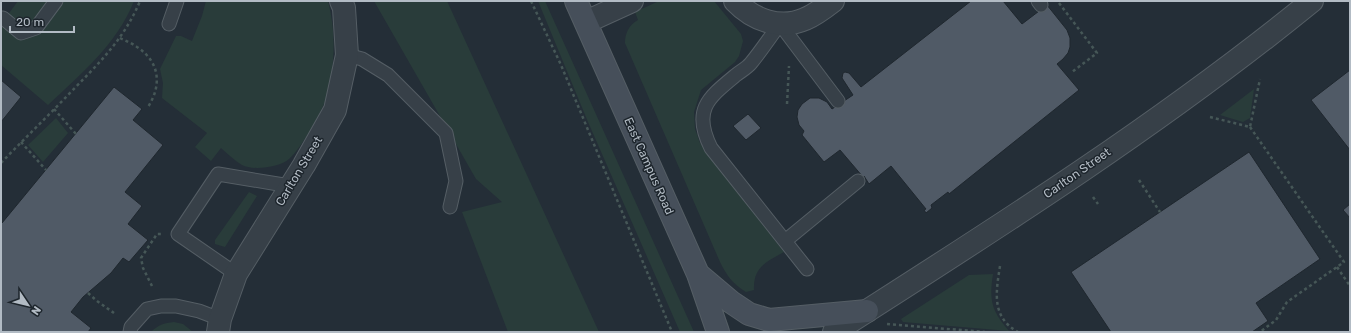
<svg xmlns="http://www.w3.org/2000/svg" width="1351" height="333" font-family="Rubik,sans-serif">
<rect width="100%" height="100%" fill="#242e37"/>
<path fill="#293c3a" d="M18,1h116c-17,43 -53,73 -86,104l-47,-40v-41z
M206,1h122c6,23 7,46 4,69 -1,6 -1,13 -2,18 -4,17 -28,60 -41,71 -9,8 -36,12 -47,6 -7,-4 -14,-11 -21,-17l-10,13 -16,-14 12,-14 -45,-35 1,-15 -3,-14 16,-33h5l11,5 10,-25z
M374,1h73l152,331h-91l-46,-120 40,-10 -26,-23z
M538,1h7l149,331h-14l-92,-210z
M659,1h55l27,33 2,7 -4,15 -4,6 -34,28 -7,22 1,17 5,14 84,109c-18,10 -31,15 -30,38l-8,2c-14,-9 -19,-16 -26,-30l-95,-219c0,-10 4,-18 13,-23l-3,-8z
M1254,89l-4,29 -7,4 -23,-7z
M56,118l12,15 -25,29 -15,-17z
M249,192l8,4 -32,51 -10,-3v-4z
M993,274c-4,26 -2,36 16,57l-106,-9 -2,-3 68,-44z
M174,322l9,2 10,8h-42c7,-7 13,-9 23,-10z"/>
<path fill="#505a66" stroke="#1f272e" d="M971,1h32l19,23 25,-19 20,25 3,8v9l-2,6 -5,6 -6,5 22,26 -130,104 -1,-2 -17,13 1,3 -6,5 -2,-3 2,-1 -35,-43 -22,18 -5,-8 -1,1 -23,-27 -16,12 -22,-27 2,-4 -5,-6 -2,-8 1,-7 4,-6 8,-6h9l8,4 5,7 21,-14 -11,-17 1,-5 2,-1 4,1 12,14z
M1350,70v80l-39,-50z
M1,80l20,17 -20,25z
M114,87l28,22 -9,11 30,25 -38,47 17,14 -14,18 20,16 -19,22 -6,-4 -12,15 -28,24 -12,15 20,16 -3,4h-87v-110l1,1z
M748,114l13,14 -15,12 -13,-14z
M1249,152l71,107 -64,44 12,18 -16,11h-141l-40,-60z
M1350,204v14l-7,-8z"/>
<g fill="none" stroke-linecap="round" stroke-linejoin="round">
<g stroke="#555e65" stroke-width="15">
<path id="service" d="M1038,1l3,4
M3,18l18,15 15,-5 20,-27
M169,24l8,-23
M347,55l15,4 26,16 58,58 10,48 -6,26
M785,241l73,-60
M807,269l-96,-121c-19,-38 -3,-50 25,-73 5,-4 11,-7 15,-12 10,-12 19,-26 29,-39l58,77
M236,274l-58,-40 40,-60 72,12
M130,332l1,-5 16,-18 14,-3h15l23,5 21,8"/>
</g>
<g stroke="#555e65" stroke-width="24">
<path id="minor" d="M735,1c18,19 45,29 70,18 10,-4 19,-11 28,-18
M586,22l46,-21
M218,332l2,-13 16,-45 68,-109 31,-55 12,-55 -3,-47 -3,-7"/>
</g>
<g stroke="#555e65" stroke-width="24">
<path id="tertiary" d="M834,332c163,-104 327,-208 478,-331"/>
</g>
<g stroke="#555e65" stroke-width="24">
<path id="secondary" d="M576,1l122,273 20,58
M699,275l32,27 18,12 20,6 98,-9"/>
</g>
<path stroke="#465757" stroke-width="2.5" stroke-dasharray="3 3" stroke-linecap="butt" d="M531,1l30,64 111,267
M1059,3l38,50 -25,19
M120,38c6,3 12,5 17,9 23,15 25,38 11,60
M787,104l2,-38
M54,109l22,25
M1210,117l40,10 10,-48
M1250,127l94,135 -57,40 -11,18 -16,12
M21,142l25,28
M1,163c22,-23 45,-45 67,-68 29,-30 56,-55 72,-94
M1139,180l21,32
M1093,197l5,7
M1000,266c-4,26 -9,51 18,66
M1337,267l13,19
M152,286l-9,-18 -2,-10 16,-24h4
M88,293l9,8 17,12
M887,324l98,8"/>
<use href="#service" stroke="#374048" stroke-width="13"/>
<use href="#minor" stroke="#374048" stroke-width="22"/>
<use href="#tertiary" stroke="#374048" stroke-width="22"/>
<use href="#secondary" stroke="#464f5a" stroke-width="22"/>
</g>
<g text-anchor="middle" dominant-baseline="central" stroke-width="3" stroke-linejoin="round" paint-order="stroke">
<g font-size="12" fill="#b2bbc4" stroke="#1d252c">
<text transform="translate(649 166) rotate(66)">East Campus Road</text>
<text transform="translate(299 171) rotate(-59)">Carlton Street</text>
<text transform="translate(1077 173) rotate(-35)">Carlton Street</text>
</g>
</g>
<rect width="1351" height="333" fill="none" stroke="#b2bbc4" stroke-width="4"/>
<g transform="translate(28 305) rotate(125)" stroke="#1d252c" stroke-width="3" paint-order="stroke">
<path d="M0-3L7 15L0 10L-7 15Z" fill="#b2bbc4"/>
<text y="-6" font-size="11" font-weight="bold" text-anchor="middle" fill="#b2bbc4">N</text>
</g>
<path d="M10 26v6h64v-6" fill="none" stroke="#b2bbc4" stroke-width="2"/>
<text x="16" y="26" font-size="12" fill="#b2bbc4" stroke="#1d252c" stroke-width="3" paint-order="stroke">20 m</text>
</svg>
